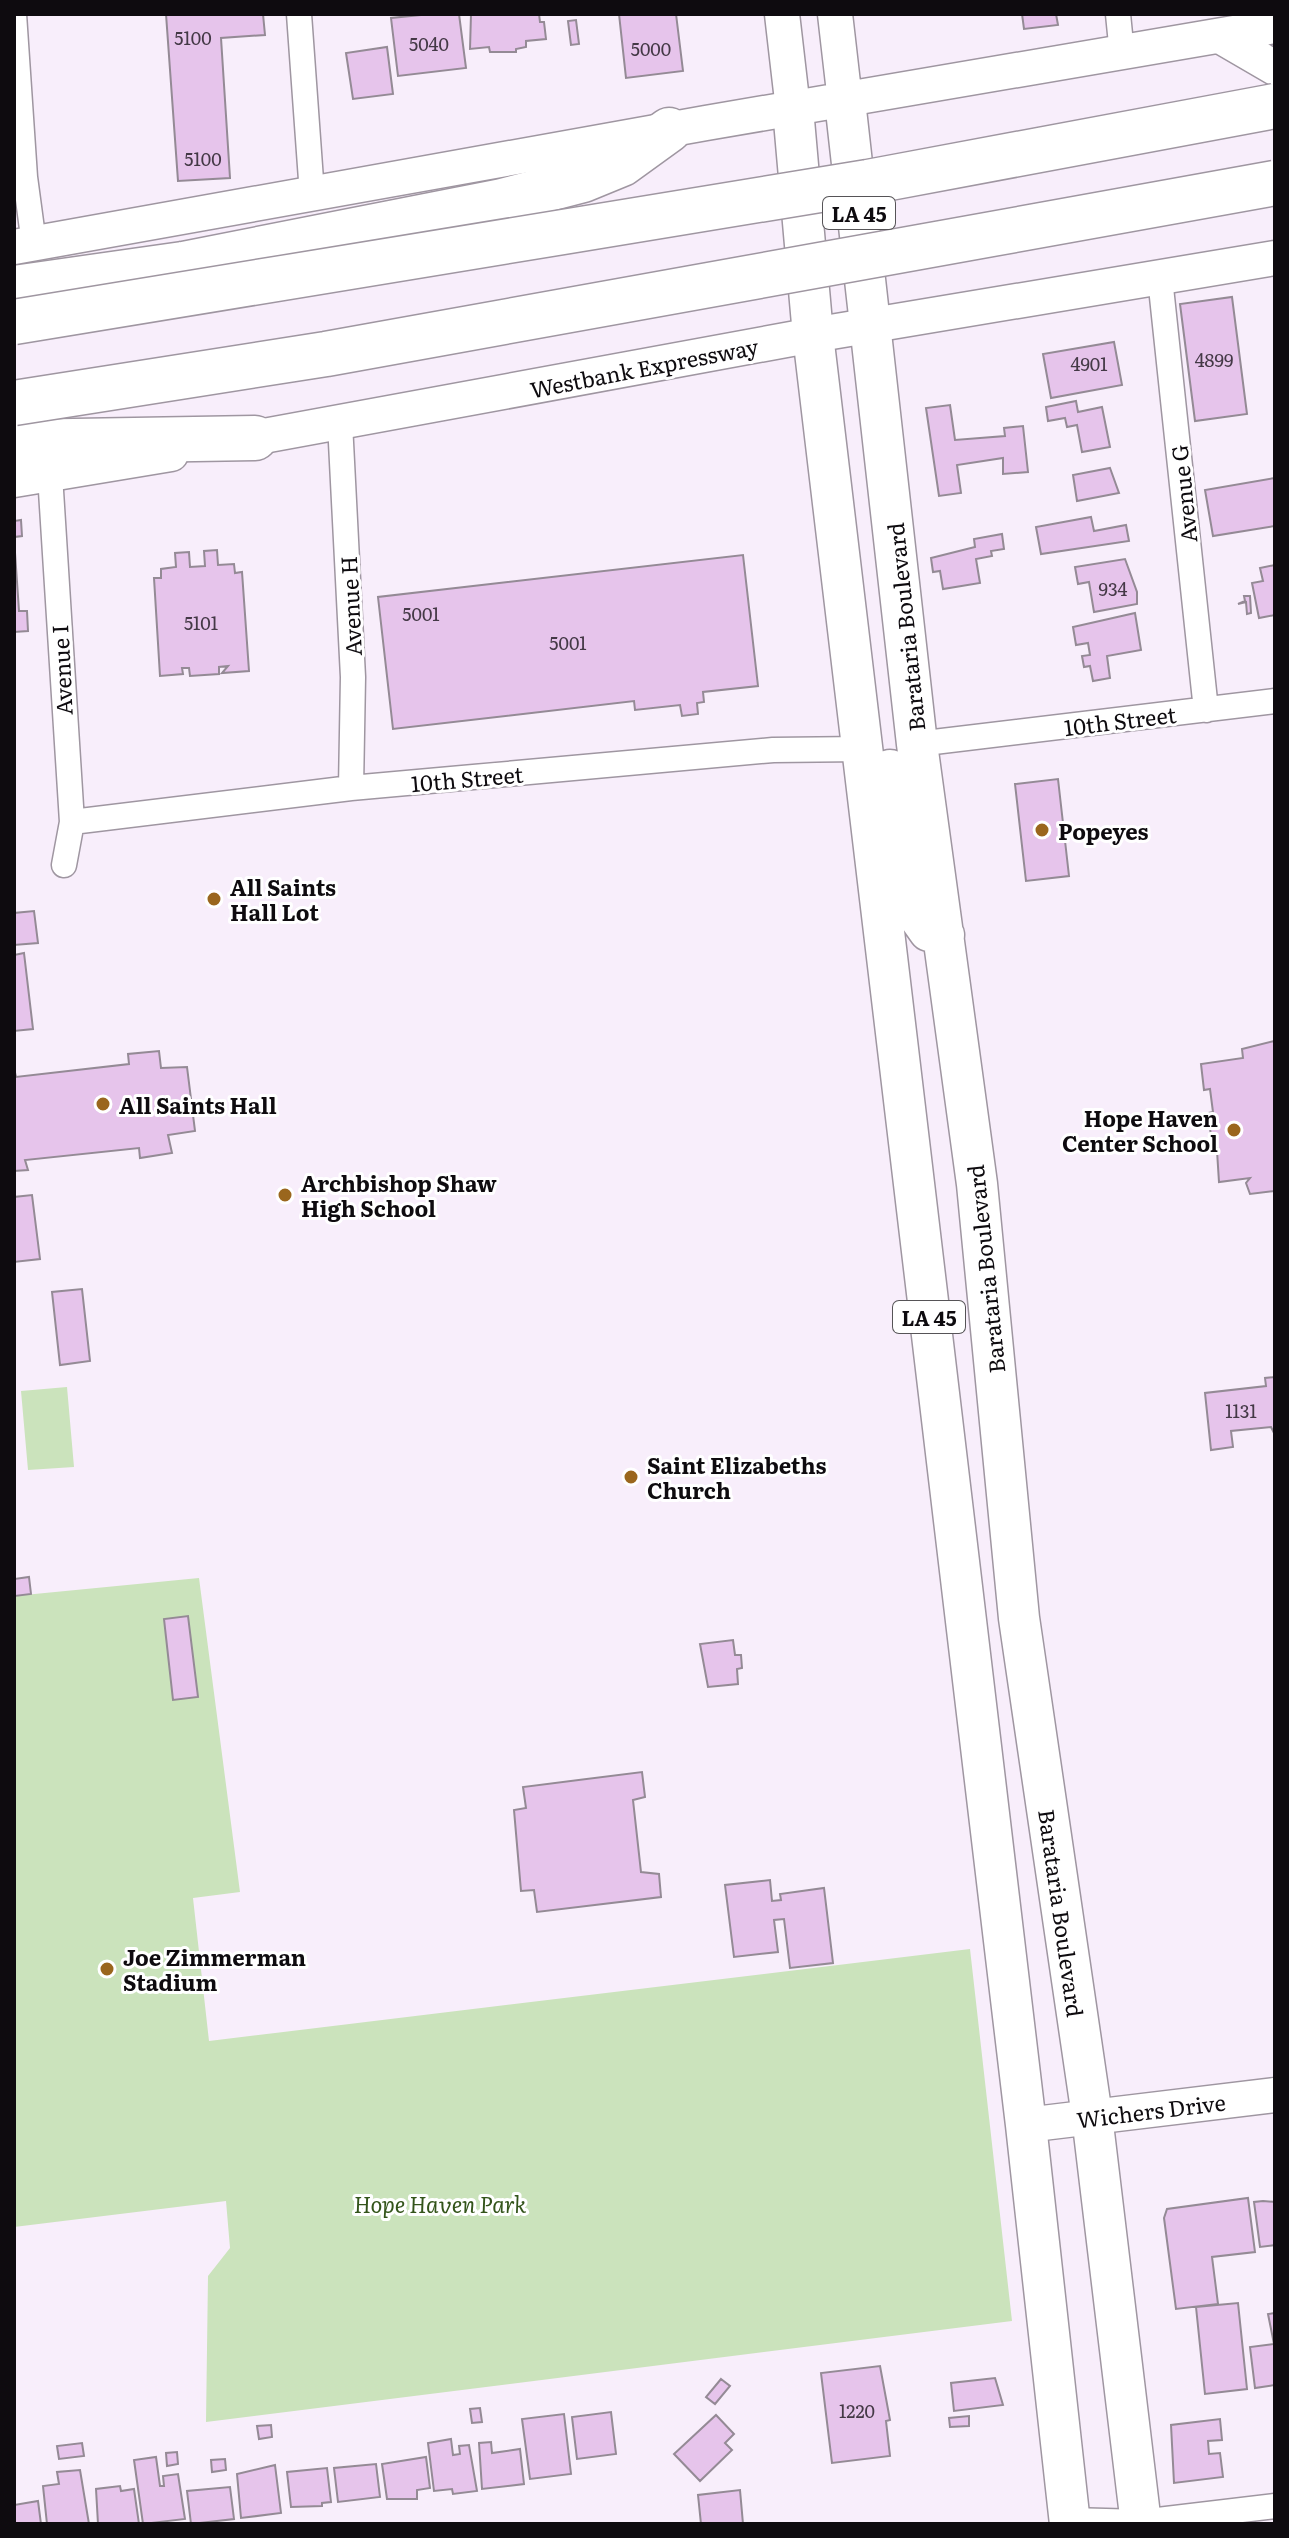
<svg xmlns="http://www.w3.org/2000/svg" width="1289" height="2538" font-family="Literata,serif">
<rect width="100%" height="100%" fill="#f8eefb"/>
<path fill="#cbe3bc" d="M67,1387l7,80 -46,3 -7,-79z
M199,1578l41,314 -47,6 16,143 761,-92 42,372 -806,101 2,-146 22,-28 -4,-47 -212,26v-631z"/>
<path fill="#e6c4eb" stroke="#948a95" stroke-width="2" d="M166,14h97l2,21 -44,3 9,140 -52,3z
M431,14h28l7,54 -68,8 -7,-58z
M471,14h68l1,8h4l2,17 -20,2v6l-10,2v3h-26l-1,-5 -19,2z
M619,14h57l7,57 -57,7z
M1022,14h34l2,11 -34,4z
M576,20l3,24 -8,1 -3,-24z
M387,47l6,47 -40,5 -7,-46z
M1232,297l15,117 -52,7 -15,-117z
M1114,342l8,43 -71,13 -8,-44z
M1076,401l2,11 24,-5 8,40 -28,5 -5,-27 -10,2 -2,-9 -17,3 -2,-14z
M950,405l5,35 50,-4 -1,-8 19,-2 5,46 -25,2v-16l-46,7 4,28 -22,3 -13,-88z
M1110,468l9,25 -42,8 -4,-26z
M1275,478v48l-62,10 -8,-46z
M1091,517l3,14 32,-6 3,16 -88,13 -5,-27z
M21,520l1,16 -8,1v-16z
M1002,534l2,15 -13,2 1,5 -16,3 4,24 -37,6 -3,-18 -7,1 -2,-14 44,-11 -1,-8z
M14,538l5,73h8l1,20 -14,1z
M217,550l1,15 16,-1 1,9 7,-1 7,99 -27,2 6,-7 -9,1v7l-29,2 -1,-8h-7l1,6 -23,2 -6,-98h7v-9l15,-2 -1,-14 14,-1 1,15 15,-1 -1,-15z
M743,555l15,131 -55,6 1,10 -7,1 1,11 -16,2 -2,-11 -45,5 -1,-9 -241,28 -15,-132z
M1125,559l12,33v12l-43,8 -5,-30 -11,2 -3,-17z
M1275,565v50l-16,3 -7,-35 11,-2 -3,-13z
M1244,596h6l1,17 -4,1 -1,-12 -8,2 7,-3z
M1135,613l6,37 -34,6 3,22 -17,3 -3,-15 -6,1 -2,-11 8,-1 -2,-12 -12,2 -3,-18z
M1058,779l11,97 -43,5 -11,-97z
M34,911l4,32 -24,2v-32z
M24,953l9,76 -19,2v-76z
M1274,1041l1,150 -25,3 -4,-11 4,-5 -31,4 -3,-47 -5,1 -3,-23 5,-1 -3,-23 -6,1 -3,-26 42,-6 -1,-9z
M159,1051l2,17 26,-1 8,64 -27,4 4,18 -32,5 -1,-10 -114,12 3,10 -14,1v-103l2,9 113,-13 -1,-10z
M32,1195l8,64 -26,3v-65z
M82,1289l8,72 -30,4 -8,-73z
M1275,1377v58l-4,-8 -40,4 2,16 -22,3 -6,-57 61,-7 -1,-8z
M29,1577l2,17 -16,2 -1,-17z
M188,1616l10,81 -25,3 -9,-81z
M733,1640l2,15h6l1,13 -5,1 1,15 -30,3 -8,-43z
M642,1772l3,25 -12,3 8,72 18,2 2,23 -124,15 -3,-22 -13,1 -7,-81 12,-2 -3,-21z
M770,1880l2,21 9,-1 -1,-6 44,-6 9,75 -43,5 -6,-49 -10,1 4,32 -44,5 -9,-72z
M1248,2198l7,54 -43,5 6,47 -42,5 -12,-91 3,-9z
M1263,2201l12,1v43l-15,2 -6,-45z
M1238,2303l9,86 -42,5 -9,-87z
M1275,2313v72l-20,3 -5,-41 24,-3 -6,-30z
M880,2366l10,54 -4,1 4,35 -58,7 -11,-90z
M995,2378l8,27 -49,6 -3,-28z
M721,2379l9,7 -15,18 -9,-7z
M480,2408l2,14 -10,1 -2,-14z
M611,2412l5,42 -39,5 -5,-42z
M564,2414l7,60 -41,5 -8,-60z
M716,2415l18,19 -9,9 7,7 -32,31 -26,-27z
M969,2416v10l-19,1 -1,-9z
M1220,2419l2,21 -14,1 1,13 11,-1 3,24 -49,6 -3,-58z
M271,2425l1,12 -13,2 -2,-13z
M451,2439l2,16 7,-1 -1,-8 10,-1 8,46 -24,3 -1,-5 -18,2 -6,-48z
M491,2442l1,11 28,-4 4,35 -42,5 -3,-46z
M82,2443l2,13 -25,3 -2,-13z
M177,2452l1,12 -11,2 -1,-13z
M156,2457l4,29h4l-1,-10 15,-2 7,45 -42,5 -9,-64z
M426,2457l4,31 -13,2v9h-30l-5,-35z
M225,2459l1,11 -14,2 -1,-12z
M376,2464l4,33 -42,5 -4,-34z
M275,2465l6,48 -40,5 -4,-44z
M327,2468l4,34 -9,1v3l-31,1 -4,-35z
M80,2470l9,54h-42l-4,-38 16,-2 -2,-12z
M120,2486l1,5 13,-2 5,35h-41l-2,-35z
M230,2487l4,32 -43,5 -4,-33z
M740,2490l3,34h-42l-3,-29z
M38,2501l3,23h-27v-19z"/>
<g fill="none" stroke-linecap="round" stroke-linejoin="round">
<g stroke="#9f96a1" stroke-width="27">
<path id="street" d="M14,14l11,163 9,67
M299,14l13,180
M1118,14l4,40
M1160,278l46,432
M340,423l13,254 -2,111
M50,475l22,347 -8,43
M917,744l358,-43
M72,822l279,-34 422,-38 90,-1
M1070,2520l71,2 134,-16"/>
</g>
<g stroke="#9f96a1" stroke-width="37">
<path id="secondary" d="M782,14l11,95
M835,14l10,87
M1220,36l55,32
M14,247l692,-124 569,-97
M231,442l582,-107 462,-77
M14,480l157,-26
M1026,2125l249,-30"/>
</g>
<g stroke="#9f96a1" stroke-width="43">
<path id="primary" d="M845,101l72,643 60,440 42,434 73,498 49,408
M793,109l20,226 213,1790 44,399
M890,770l22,137 17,24 15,4"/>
</g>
<g stroke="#9f96a1" stroke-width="47">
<path id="highway" d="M14,288l169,-24 319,-63 81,-21 39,-16 47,-34
M14,442l241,-4"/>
</g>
<use href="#street" stroke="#fff" stroke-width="24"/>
<use href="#secondary" stroke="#fff" stroke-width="34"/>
<use href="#primary" stroke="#fff" stroke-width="40"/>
<use href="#highway" stroke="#fff" stroke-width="44"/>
<g stroke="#9f96a1" stroke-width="47" stroke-linecap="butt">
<path id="highway-bridge" d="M14,322l854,-140 407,-76
M14,403l312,-49 949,-171"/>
</g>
<use href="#highway-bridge" stroke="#fff" stroke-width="44"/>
</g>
<g fill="#9a661d" stroke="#fff" stroke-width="3">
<circle cx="1042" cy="830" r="8"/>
<circle cx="214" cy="899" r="8"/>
<circle cx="103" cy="1104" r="8"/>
<circle cx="1234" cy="1130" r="8"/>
<circle cx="285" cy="1195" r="8"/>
<circle cx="631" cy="1477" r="8"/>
<circle cx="107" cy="1969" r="8"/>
</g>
<g text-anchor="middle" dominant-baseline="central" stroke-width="6" stroke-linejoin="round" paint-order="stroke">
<g font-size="18" fill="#443946">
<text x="193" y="37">5100</text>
<text x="429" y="43">5040</text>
<text x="651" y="48">5000</text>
<text x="203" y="158">5100</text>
<text x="1214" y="359">4899</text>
<text x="1089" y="363">4901</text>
<text x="1113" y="588">934</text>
<text x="421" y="613">5001</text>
<text x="201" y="622">5101</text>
<text x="568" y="642">5001</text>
<text x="1241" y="1410">1131</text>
<text x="857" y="2410">1220</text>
</g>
<g fill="#fff" stroke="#565457" stroke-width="2">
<rect x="823" y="197" width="72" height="32" rx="6"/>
<rect x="893" y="1301" width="72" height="32" rx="6"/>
</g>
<g font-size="20" font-weight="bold" fill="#0e0b0f">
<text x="859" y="213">LA 45</text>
<text x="929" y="1317">LA 45</text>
</g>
<g font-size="22" fill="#0e0b0f" stroke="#fff">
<text transform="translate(644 367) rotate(-11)">Westbank Expressway</text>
<text transform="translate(1183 494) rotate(-96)">Avenue G</text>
<text transform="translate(350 606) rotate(-93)">Avenue H</text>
<text transform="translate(905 627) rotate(-96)">Barataria Boulevard</text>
<text transform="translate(61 670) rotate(-93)">Avenue I</text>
<text transform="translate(1120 720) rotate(-7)">10th Street</text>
<text transform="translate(467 778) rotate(-5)">10th Street</text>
<text transform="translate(985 1269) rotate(-96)">Barataria Boulevard</text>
<text transform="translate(1062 1913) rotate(82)">Barataria Boulevard</text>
<text transform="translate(1151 2110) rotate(-7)">Wichers Drive</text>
</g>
<g font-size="22" font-weight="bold" fill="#0e0b0f" stroke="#fff" text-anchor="start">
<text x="1058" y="830">Popeyes</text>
<text x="230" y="886">All Saints<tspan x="230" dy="25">Hall Lot</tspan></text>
<text x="119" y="1104">All Saints Hall</text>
<text x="1218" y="1117" text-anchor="end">Hope Haven<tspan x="1218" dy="25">Center School</tspan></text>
<text x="301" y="1182">Archbishop Shaw<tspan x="301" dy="25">High School</tspan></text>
<text x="647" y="1464">Saint Elizabeths<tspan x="647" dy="25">Church</tspan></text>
<text x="123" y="1956">Joe Zimmerman<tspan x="123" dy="25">Stadium</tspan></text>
</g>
<g font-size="22" font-style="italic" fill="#33541a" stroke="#fff">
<text x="440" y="2203">Hope Haven Park</text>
</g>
</g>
<rect width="1289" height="2538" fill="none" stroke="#0e0b0f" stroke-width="32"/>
</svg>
